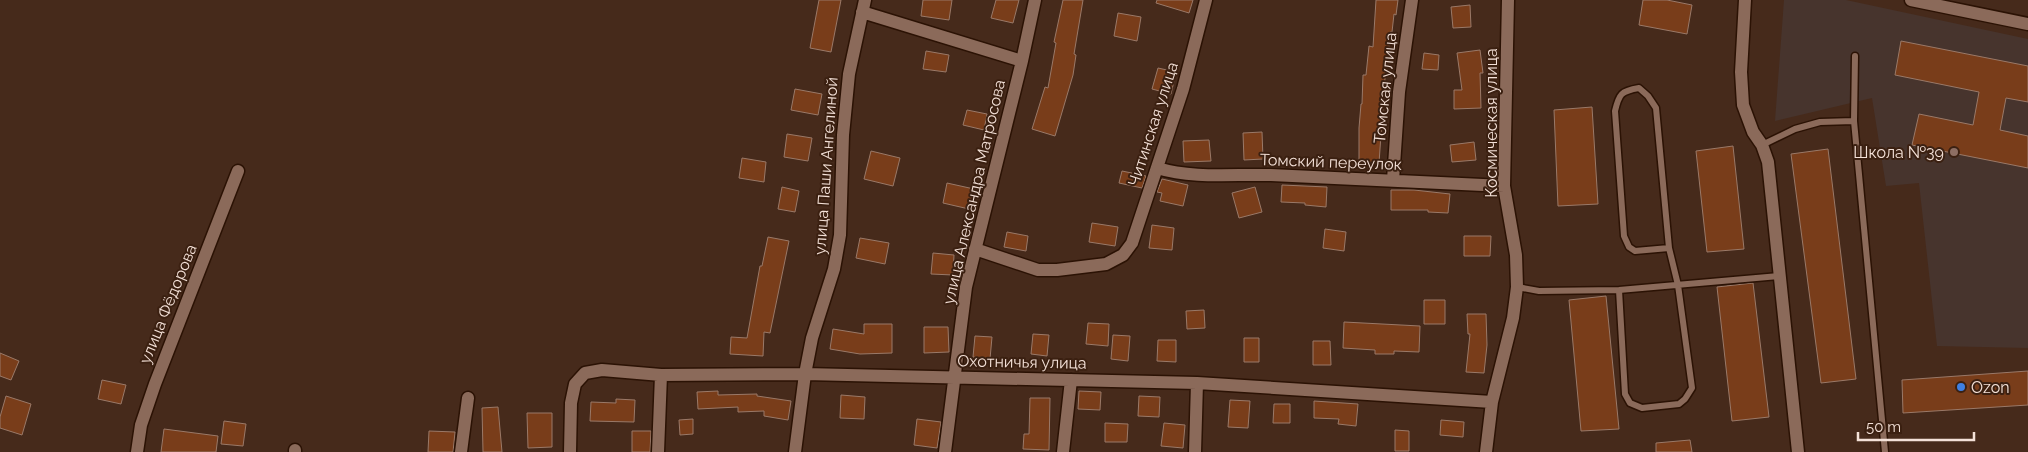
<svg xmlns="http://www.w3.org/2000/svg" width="2028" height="452" font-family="Raleway,sans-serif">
<rect width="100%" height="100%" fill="#462a1b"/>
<path fill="#47342d" d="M1784,0h62l182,39v309l-91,-2 -18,-163 -33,3 -14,-88 -97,23z"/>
<path fill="#793d1a" stroke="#9a7968" d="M819,0h22l-10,52 -21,-4z
M923,0h29l-3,20 -28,-4z
M996,0h23l-6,23 -22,-5z
M1063,0h20l-9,54 2,1 -3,20 -18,61 -23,-7 13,-42 3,1 8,-45 -2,-1z
M1157,0h36l-4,13 -33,-10z
M1376,0h22l-2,15 -2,-1 -2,18h-2l-2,32h-2l-7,99 -20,-1v-34l2,-24h1l1,-29h3l3,-29 4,1z
M1643,0h24l25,5 -5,29 -48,-9z
M1470,5l1,22 -18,1 -2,-21z
M1118,13l23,4 -4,24 -23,-5z
M1901,41l127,25v36l-22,-4 -6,32 28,6v32l-116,-23 7,-31 54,11 6,-33 -84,-17z
M1480,50l3,23h-3l1,35 -27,1v-19h8l-5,-37z
M926,51l23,4 -3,17 -23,-3z
M1424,53l15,2 -1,15 -16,-1z
M1158,68l18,4 -5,22 -19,-5z
M795,89l27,5 -4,21 -27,-5z
M1592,107l6,97 -40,2 -4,-96z
M967,110l20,4 -3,16 -21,-5z
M1262,132l1,27 -19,1 -1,-27z
M787,134l25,4 -4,23 -24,-4z
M1209,140l2,21 -27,1 -1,-21z
M1474,142l2,18 -24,2 -2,-17z
M1733,146l11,103 -37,3 -11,-101z
M1828,149l28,230 -35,4 -30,-229z
M871,151l29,7 -7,28 -29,-7z
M742,158l24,4 -2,20 -25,-4z
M1122,171l24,5 -4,12 -23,-5z
M1162,179l26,6 -5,21 -23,-5 2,-8 -5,-1z
M947,183l27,6 -5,20 -26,-6z
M1282,185l45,2 -1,20 -21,-2v-2l-24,-1z
M782,187l17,4 -4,21 -17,-3z
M1255,187l7,25 -23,6 -7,-25z
M1391,190h23l36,4 -2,19 -20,-1v-2h-37z
M1092,223l26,4 -3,19 -26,-4z
M1152,225l22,3 -2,22 -23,-2z
M1325,229l21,3 -2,19 -21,-3z
M1007,232l21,4 -2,15 -22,-4z
M1464,236h27l-1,20h-26z
M768,237l21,4 -19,92 -6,-1 -1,24 -33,-2 1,-17 16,1 13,-72h2z
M860,238l29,5 -4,21 -29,-6z
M933,253l21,2 -1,20 -22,-1z
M1753,283l16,134 -37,4 -15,-134z
M1606,296l13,133 -38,2 -12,-131z
M1424,300h21v24h-21z
M1204,310l1,18 -18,1 -1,-18z
M1467,314h19l1,31 -3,28 -18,-1 4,-38h-2z
M1344,322l76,4 -1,26 -25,-1v3h-19v-4l-32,-2z
M1088,323l21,1 -1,22 -22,-2z
M864,324h28v29l-32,1 -30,-5 3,-20 31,5z
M924,327h24l1,25 -25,1z
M1033,334l16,1 -2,21 -16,-2z
M1113,335l17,1 -2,25 -17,-2z
M975,336l17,1 -2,22 -17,-2z
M1244,338h15v24h-15z
M1158,340h18v22l-19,-1z
M1313,341h17l1,24h-18z
M0,353l19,8 -8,19 -11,-4z
M2028,371v34l-125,8 -1,-33z
M102,380l24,5 -5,19 -23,-5z
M718,391v4l39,-1v2l34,5 -3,19 -24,-4v-5l-26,1v-5l-40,2 -1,-17z
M1079,391l22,1 -1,18 -22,-1z
M841,395l24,2 -1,22 -24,-1z
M6,396l25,8 -9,31 -22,-7v-11z
M1139,396l21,1 -1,20 -21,-1z
M1030,398h20l-1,52 -26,-1 1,-15h5z
M616,399l19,1 -1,22 -44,-1 1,-19 25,1z
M1230,400l20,1 -2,27 -20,-1z
M1314,401l44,3 -2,22 -18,-2 1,-5 -25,-1z
M1274,404h16v19h-17z
M498,407l4,45h-19l-1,-44z
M527,413h25v34l-24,1z
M693,419v15l-13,1 -1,-15z
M917,419l24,3 -4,26 -23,-3z
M1441,420l23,2 -1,15 -23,-2z
M224,421l22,3 -3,22 -22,-2z
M1105,423l23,1 -1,18h-22z
M1164,423l21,2 -2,23 -22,-2z
M164,429l54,7 -2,16h-55z
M1395,430l14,1v20h-14z
M429,431l26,1 -2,20h-25z
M632,431h19l-1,21h-18z
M1690,440l2,12h-36v-9z"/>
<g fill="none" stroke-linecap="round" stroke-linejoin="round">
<g stroke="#2b1204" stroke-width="9">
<path id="service" d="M1855,56l-1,65 31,331
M1762,145l33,-16 25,-7 34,-1
M1517,287l22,4 80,-1 160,-14
M1619,290l6,104 5,9 12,5 37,-4 6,-5 7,-11 -14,-103 -9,-37 -13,-140 -8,-12 -9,-8c-18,3 -20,6 -24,23l9,125 5,11 6,4 34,-3"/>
</g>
<g stroke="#2b1204" stroke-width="15">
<path id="minor" d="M1745,0l-4,72 2,33 10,27 9,13 6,17 30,290
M1911,0l117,24
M862,12l160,49
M1157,168c37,11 75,6 114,7 77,3 155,7 233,11
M1393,180l6,-88 13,-92
M975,249l63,21h19l49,-6 17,-9 9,-12 51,-154 23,-89
M137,452l4,-27 14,-41 83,-213
M295,452v-2
M461,452l7,-54
M570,452l1,-49 4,-19 10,-11 17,-3 59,5 144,-1 392,9 295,19
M658,452l3,-77
M795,452l10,-78 7,-36 22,-69 6,-34 3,-100 6,-61 16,-74
M945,452l21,-165 56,-226 13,-61
M1063,452l8,-72
M1195,452l2,-69
M1486,452l6,-50 21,-84 4,-31 -1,-32 -12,-69 4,-186"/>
</g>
<use href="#service" stroke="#8b6a5a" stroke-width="6"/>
<use href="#minor" stroke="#8b6a5a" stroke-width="12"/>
</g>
<circle fill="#8d6e63" stroke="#3b2011" stroke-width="2" cx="1954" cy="152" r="5"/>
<circle fill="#3f7fe0" stroke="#3b2011" stroke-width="2" cx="1961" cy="387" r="5"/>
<g text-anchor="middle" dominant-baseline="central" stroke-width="4" stroke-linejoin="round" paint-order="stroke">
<g font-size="16" fill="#f4e1d8" stroke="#3b2011">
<text transform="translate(1385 88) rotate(-84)">Томская улица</text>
<text transform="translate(1491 123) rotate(-90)">Космическая улица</text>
<text transform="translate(1153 124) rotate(-72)">Читинская улица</text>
<text transform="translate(1331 162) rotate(2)">Томский переулок</text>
<text transform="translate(826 166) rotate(-86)">улица Паши Ангелиной</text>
<text transform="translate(974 192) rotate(-77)">улица Александра Матросова</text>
<text transform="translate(168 304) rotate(-68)">улица Фёдорова</text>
<text transform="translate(1022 362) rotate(1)">Охотничья улица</text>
</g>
<g font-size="16" fill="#f4e1d8" stroke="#3b2011" text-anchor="end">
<text x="1944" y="152">Школа №39</text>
<text x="1971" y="387" text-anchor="start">Ozon</text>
</g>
</g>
<path d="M1858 432v8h116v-8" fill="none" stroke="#f4e1d8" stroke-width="2.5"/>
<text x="1866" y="432" font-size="15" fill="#f4e1d8" stroke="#3b2011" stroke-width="4" paint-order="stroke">50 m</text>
</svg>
